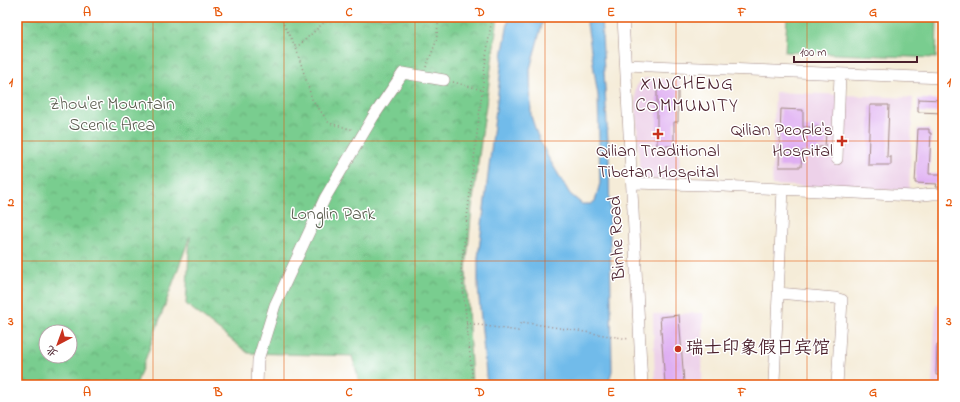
<svg xmlns="http://www.w3.org/2000/svg" width="960" height="402" font-family="'Indie Flower','LXGW WenKai TC',sans-serif">
<defs>
<pattern id="park-crowns" width="20" height="18" patternUnits="userSpaceOnUse"><rect width="20" height="18" fill="#79cd8f"/><path d="M2 6a3 3 0 1 1 6 0M12 15a3 3 0 1 1 6 0" fill="none" stroke="#65a675"/></pattern>
</defs>
<rect width="100%" height="100%" fill="#fff"/>
<filter id="ink" filterUnits="userSpaceOnUse"><feTurbulence type="fractalNoise" baseFrequency=".025" numOctaves="2"/><feDisplacementMap in="SourceGraphic" scale="8" xChannelSelector="R" yChannelSelector="G"/><feConvolveMatrix kernelMatrix="1 2 1 2 8 2 1 2 1" color-interpolation-filters="sRGB"/></filter>
<filter id="wash" filterUnits="userSpaceOnUse"><feTurbulence type="fractalNoise" baseFrequency=".012" numOctaves="4" result="noise"/><feDisplacementMap in="SourceGraphic" scale="16" xChannelSelector="R" yChannelSelector="G"/><feGaussianBlur stdDeviation="0.9" result="paint"/><feColorMatrix in="noise" values="0 0 0 0 0 0 0 0 0 0 0 0 0 0 0 0 0 1.4 0 .05"/><feComposite in="paint" operator="in"/></filter>
<g filter="url(#wash)">
<rect width="100%" height="100%" fill="#f5ecd8"/>
<path fill="#edd1e9" d="M645,78l35,2 -1,100 -39,-1 -5,-90 4,-6z
M775,92l138,6 -4,93 -137,-6z
M936,304h7v81h-11z
M703,313l-1,72h-47l-2,-71z"/>
<path fill="#79cd8f" stroke="#62765d" d="M787,17h150l-1,41 -151,-6z"/>
<path fill="url(#park-crowns)" stroke="#62765d" fill-rule="evenodd" d="M17,17h481l-26,190 -6,63 6,115h-104l-8,-2 -8,-27 -104,-3 -62,-49 4,-68 -54,149h-119zM46,332h24v24h-24z"/>
<path fill="#71bbea" stroke="#5e6d8a" d="M509,17h35l-14,52 1,47 6,18 11,23 22,37 12,10h9l4,-3 5,-18 -2,-87 -12,-79h15l8,143 3,211 -4,14h-121l-9,-98v-29l25,-207z"/>
<g id="blocks">
<path fill="#dfaff2" d="M657,89h21v33h-4v24h-17z
M918,99l25,1v13l-25,-1z
M870,105h19l-2,52h4v8h-23z
M781,109l22,1v17h16v6h7l-1,14h-6l-1,5 -16,-1 -1,16h-22z
M918,129h11v4h2l-2,41h14v13h-7l1,-3 -22,-1z
M679,315l5,68 -19,1 -5,-67z
M937,345h6v30h-7z"/>
</g>
</g>
<g filter="url(#ink)">
<use href="#blocks" fill-opacity="0" stroke="#a08682" stroke-width="1"/>
<g fill="none" stroke-linecap="round" stroke-linejoin="round">
<g stroke="#a08682" stroke-width="12">
<path id="minor" d="M623,17l19,368
M626,65l317,13
M837,159l3,-85
M633,183l72,2 208,11 20,-2h10
M778,293l57,5 7,2 -5,85
M774,381l9,-192
M257,385l1,-25 17,-55 50,-107 48,-81 30,-44 41,7"/>
</g>
<path stroke="#a08682" stroke-width="1.5" stroke-dasharray="1 3" stroke-linecap="butt" d="M280,17l16,31 16,51 17,24 25,7
M296,48l34,-31
M426,67l10,-25 3,-25
M453,82l29,8
M466,323l52,8 4,-9 107,17
M473,385l-12,-117 25,-210 6,-41"/>
<use href="#minor" stroke="#fff" stroke-width="11"/>
</g>
</g>
<path fill="none" stroke="#e8590c" stroke-width="1" stroke-opacity="0.55" d="M153,17v368M284,17v368M415,17v368M545,17v368M676,17v368M807,17v368M17,141h926M17,261h926"/>
<g fill="#c8321e" stroke="#fff" stroke-width="1.5">
<path d="M656 128h4v4h4v4h-4v4h-4v-4h-4v-4h4z"/>
<path d="M840 135h4v4h4v4h-4v4h-4v-4h-4v-4h4z"/>
<circle cx="678" cy="349" r="4"/>
</g>
<g text-anchor="middle" dominant-baseline="central" stroke-width="3" stroke-linejoin="round" paint-order="stroke">
<g font-size="18" fill="#5a5c4e" stroke="#fff">
<text x="112" y="105">Zhou'er Mountain<tspan x="112" dy="21">Scenic Area</tspan></text>
<text x="333" y="215">Longlin Park</text>
</g>
<g font-size="18" fill="#4a1f2b" stroke="#fff" text-anchor="end">
<text x="833" y="131">Qilian People's<tspan x="833" dy="21">Hospital</tspan></text>
<text x="658" y="152" text-anchor="middle">Qilian Traditional<tspan x="658" dy="21">Tibetan Hospital</tspan></text>
<text x="686" y="349" text-anchor="start">瑞士印象假日宾馆</text>
</g>
<g font-size="18" fill="#4a1f2b" stroke="#fff">
<text transform="translate(618 238) rotate(-93)">Binhe Road</text>
</g>
<g font-size="19" letter-spacing="1" fill="#4a1f2b" stroke="#fff">
<text x="687" y="84">XINCHENG<tspan x="687" dy="22">COMMUNITY</tspan></text>
</g>
</g>
<rect width="960" height="402" fill="none" stroke="#fff" stroke-width="44"/>
<g transform="translate(58 344) rotate(221)"><circle r="19" fill="#ffffff" stroke="#b7a5aa"/>
<path d="M0-3L7 15L0 10L-7 15Z" fill="#c8321e"/>
<text y="-6" font-size="11" font-weight="bold" text-anchor="middle" fill="#4a1f2b">北</text>
</g>
<path d="M794 56v6h123v-6" fill="none" stroke="#4a1f2b" stroke-width="2"/>
<text x="800" y="56" font-size="12" fill="#4a1f2b" stroke="#ffffff" stroke-width="3" paint-order="stroke">100 m</text>
<rect x="22" y="22" width="916" height="358" fill="none" stroke="#e8590c" stroke-width="1.5"/>
<g font-size="13" text-anchor="middle" font-weight="bold" fill="#e8590c">
<text x="87" y="16">A</text>
<text x="218" y="16">B</text>
<text x="349" y="16">C</text>
<text x="480" y="16">D</text>
<text x="611" y="16">E</text>
<text x="742" y="16">F</text>
<text x="873" y="16">G</text>
<text x="11" y="86">1</text>
<text x="949" y="86">1</text>
<text x="11" y="206">2</text>
<text x="949" y="206">2</text>
<text x="11" y="325">3</text>
<text x="949" y="325">3</text>
<text x="87" y="396">A</text>
<text x="218" y="396">B</text>
<text x="349" y="396">C</text>
<text x="480" y="396">D</text>
<text x="611" y="396">E</text>
<text x="742" y="396">F</text>
<text x="873" y="396">G</text>
</g>
</svg>
